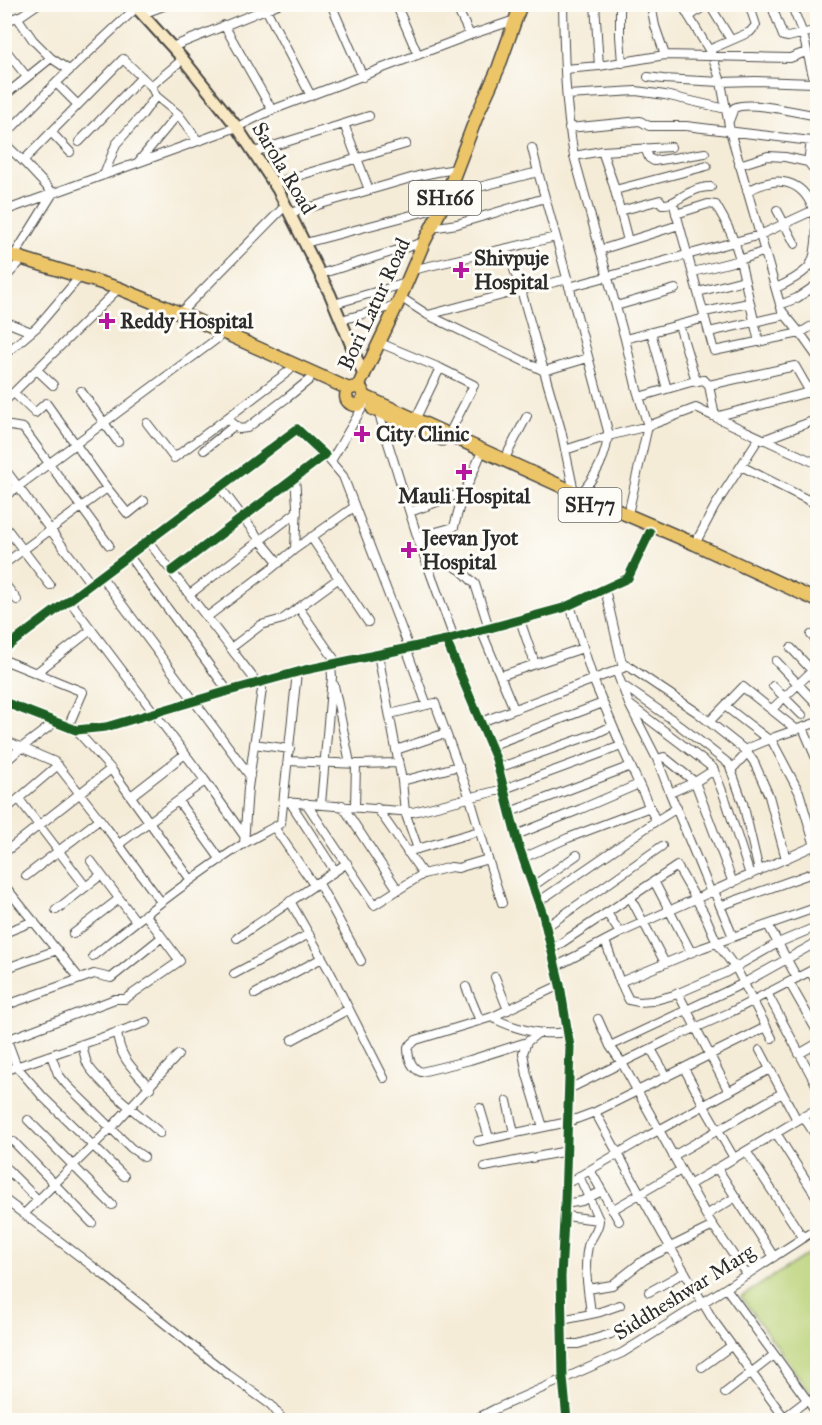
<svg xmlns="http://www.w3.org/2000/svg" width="822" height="1425" font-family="'IM FELL Great Primer',serif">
<rect width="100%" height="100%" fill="#fdfcf7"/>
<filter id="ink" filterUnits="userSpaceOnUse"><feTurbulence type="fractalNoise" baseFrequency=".0167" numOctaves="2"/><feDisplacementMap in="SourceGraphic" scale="12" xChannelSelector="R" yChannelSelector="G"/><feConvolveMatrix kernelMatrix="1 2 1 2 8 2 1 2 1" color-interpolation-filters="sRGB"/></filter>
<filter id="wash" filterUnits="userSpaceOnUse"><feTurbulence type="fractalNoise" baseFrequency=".008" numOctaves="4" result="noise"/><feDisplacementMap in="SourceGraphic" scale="24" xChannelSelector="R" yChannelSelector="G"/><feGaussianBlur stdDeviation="1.35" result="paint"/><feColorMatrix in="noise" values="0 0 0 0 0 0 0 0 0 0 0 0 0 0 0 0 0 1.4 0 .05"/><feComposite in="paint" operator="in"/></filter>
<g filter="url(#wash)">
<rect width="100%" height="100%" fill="#f5ecd8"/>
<path fill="#bad277" stroke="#727e51" stroke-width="1.5" d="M817,1248v154l-76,-105z"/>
</g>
<g filter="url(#ink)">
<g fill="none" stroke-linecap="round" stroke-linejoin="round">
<g stroke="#494845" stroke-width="10">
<path id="minor" d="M331,4l32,73
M396,4l22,51
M455,4l15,31
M563,4c1,51 2,102 11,152l51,183 12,51 11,36 -20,88
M595,4l4,62
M620,4v32l2,27
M643,4l39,1 30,50 9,27 9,49 52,180 18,22 18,25
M709,4l22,36
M771,4l12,32 5,1 30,-7
M791,4l12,30 15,63
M651,5l4,21 10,29
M266,9l45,87
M142,14l27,-10
M17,17l16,23 18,18
M689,17l18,-13
M4,22l18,-7 16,-11
M224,25l48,85
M172,47l106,-43
M4,48l23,29
M709,50l41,-18 6,-7 -7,-21
M565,69l34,-3 66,-11 125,3 16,-6
M648,77l15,2 58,3 34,-1 59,2
M56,83l22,22
M151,86l32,-27
M567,95l69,-4 29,4 61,14
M4,96l47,-38 18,12
M156,96l22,18 20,27
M729,121l5,-13c15,-8 65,5 84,8
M344,124l25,66
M569,128l71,-7 9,5h37l125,15 -3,21 -23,-5 -17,-1 -29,9
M51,132l19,20
M4,136l52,-53 80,-75
M79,142l63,-65
M4,143l19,18
M532,148l6,24
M645,148l4,10 5,3 51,-8
M602,151l11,32 15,58
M254,152l115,-36
M574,156l28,-5 69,-4
M139,161l39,-47
M808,162l10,13
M274,183l132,-39
M615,190l92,-24
M747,191c11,-5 23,-11 36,-9 28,4 36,36 33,60 -1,9 -2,19 -8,26 -9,9 -21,15 -32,20
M447,192l28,-4 63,-16 18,65
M673,202l41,149 86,-18 10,-6 8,-2
M777,210l18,34
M4,211l233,-84 35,-17 198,-75 45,-15
M620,211l40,-11 2,4c12,1 18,-8 29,-12 7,-4 13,-5 20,-5
M290,213l128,-37 19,-4 20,-3
M676,214l32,-10 8,1c11,18 19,35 24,55l25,-9
M431,228l26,-4 88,-26
M305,243l137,-36
M507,249l14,41 47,-11
M600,250l79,-25
M14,256l39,-63 -30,-32 100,-102 28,27 5,10 -14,19 -26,29 -12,31
M412,270l144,-33 52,194c0,23 -13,47 -28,63
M693,272l47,-12 19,82
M320,274l104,-32
M4,279l15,-16
M569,287l191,-52 54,-25 4,2
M698,292l46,-12
M400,297l28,18 116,56 17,59 13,62
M334,304l72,-21
M780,305l17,-7 21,-14
M616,306l59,-17
M704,312l45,-9
M180,313l106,-108
M428,315l93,-25 23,81 44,-13
M341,320l56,-15
M4,321l27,11
M679,325l17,56
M651,332l16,57
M709,332l76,-17
M625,339l80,-21
M380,343l60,25 -24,50
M4,355l33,-28 40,-47
M440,368l34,17 -25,49
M37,370l16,15
M81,391l37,51
M14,393l21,20 11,-10 61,85 21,26 16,-13
M639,397l52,-15 13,-2 5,5
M4,402l111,-110
M378,411l41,131 35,96
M715,417l103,47
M715,417l94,-25
M227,418l12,11 8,-1 41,-31 21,-17
M147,423l27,35 115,-87
M4,425l19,3 86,117
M763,440l55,-21
M204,450l31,-25
M565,450l43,-14 40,-10 48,-18 19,9 -6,-32 86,-19 23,40
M325,455l18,21 66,172
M504,460l23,-44
M331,461l33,-56
M741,466l77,39
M4,468l87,116
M220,487l40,53 19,23
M4,497l214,-159
M410,512l54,-20
M4,525l46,60
M311,537l57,85
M418,537l36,-10 7,-26 19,-45
M148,541l114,148 -14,99 -4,56
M695,544l20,-38 44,-68
M295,549l59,-42
M129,556l99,135
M426,561h18l17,9 14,14 14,44
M4,564l103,-76
M101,576l149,200
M4,583l13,17
M190,594l107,-82
M69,600l135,179 41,58
M570,605l23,74 27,64 36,78
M299,608l38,55
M207,617l65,-49 23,-19 2,-43 -2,-29
M520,620l15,44
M481,630l33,79
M811,635l7,7
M446,640l50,119 23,88 24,68 17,70 10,62 -5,154 -4,76 2,101 4,42
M231,648l30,-23 22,-6 56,-41
M406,648l21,57
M791,648l27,29
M4,649l293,-220 28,26 -153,116
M378,654l24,127 3,31 13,37
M4,660l79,32 -15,35
M776,661l42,44
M622,662l76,51 48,38 8,11 15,34 17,63
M616,670l13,34 28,55 13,34 41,100
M36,673l55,-43
M500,676l83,-28
M621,684l49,34 59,46 14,39 16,68
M334,685l16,78
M773,686l29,29
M4,702l72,28 30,-3 119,-35 80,-22 141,-30 117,-32 65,-30 22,-46
M630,705l83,63 13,33 24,74
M725,706l44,34
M771,710l41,-39
M481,722l142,-54 -18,-79
M709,722l34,-35 54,43
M803,728l15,35
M76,730l35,39 80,111
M771,739l28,53 16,54
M4,740l51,22 51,65 55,75
M254,744l36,5
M490,746l113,-43
M396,750l50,-17
M744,750l31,-13 43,-15
M657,759l7,-2 31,25 38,101
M288,761l71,3 38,-1
M4,763l17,-15 33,-25
M498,768l99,-35 15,-7
M732,769l15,-16
M402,781l57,-15
M670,793l25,-11 19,-12
M131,796l54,-42
M19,799l67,88
M178,801l43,59
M284,802l129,10 91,-23 117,-43
M290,802l45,69
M306,803l68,102 49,-31
M321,804l11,-127 -1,-13
M342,805l56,85
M355,806l1,-42
M377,808l46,66 28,-7 7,1 30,-9 -18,-61 -35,-95 -45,11
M4,811l54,-46
M510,812l121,-46
M274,827l40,58
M516,835l65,-26 58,-25
M119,844l86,-63
M5,852l106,-83
M407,852l72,-21
M523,858l45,-20 82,-31
M488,859l14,44
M91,861l45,60
M26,876l74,-57
M654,881l37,71
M318,882l43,79
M4,885l76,94 -76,27
M533,886l44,-31
M714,891l19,46
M630,897l35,66
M290,901l39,69 55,108
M538,902l118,-81 21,-13
M720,906l98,-35
M56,910l45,-35
M607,913l13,20
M768,925l29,53
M546,927l116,-81
M4,933l30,-12
M73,934l46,-35
M237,938l110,-75
M605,941l15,41 82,-34 116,-41
M551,950l126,-84 27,47 13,30 20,27 35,68
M93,956c49,-40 99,-79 152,-113 12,-7 24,-13 36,-20l16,-151
M555,967l69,-36 194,-87
M4,969l53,-19
M810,971l8,14
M234,974l75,-40
M495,977l13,33
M80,979l14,-5 17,4 51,-41
M620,982l9,18 10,2 13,-1 22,-6 51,-22 53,-30 40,-17
M789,982l29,51
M466,987l14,34
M678,993l51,99
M767,993l51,95
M255,994l67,-36
M492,1017c13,8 37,15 51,16 8,1 17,0 25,-1
M598,1019l12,27 12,17 84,152 41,60
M766,1027l-171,85 68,123 50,85 73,100
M4,1032l13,35 26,30 81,79
M117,1032c3,28 16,36 33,56
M538,1033l-11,9 -4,11 4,22 16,52
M292,1040l57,-31
M4,1041l111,-42h10l55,-38 -35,-47
M527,1042l-57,18 -49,12c-10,-4 -13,-15 -13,-25l8,-7 76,-23 68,-32
M82,1044c2,8 3,17 7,23 17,23 50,47 71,66
M610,1046l134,-63 68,-38
M651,1049l16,28
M760,1050l10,19
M799,1054l19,-11
M51,1055l7,19 9,11 64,63 13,9
M684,1068l20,38 30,52
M4,1071l143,-49
M569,1089l99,-49 61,-27 89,-46
M507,1101l7,32
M480,1108l9,30
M803,1116l15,23
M28,1120l84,85
M776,1133l42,66
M478,1141l90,-19 27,-10
M14,1142l78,81
M746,1151l57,87
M673,1156l109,-63
M4,1166l34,34
M485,1167l82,-16
M717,1168l57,89
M590,1170l29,51
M566,1184l82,-48 122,-67 27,51
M689,1185l129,-77
M4,1199l100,76 125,100 42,30 12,15
M565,1204l17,-3 20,-10
M612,1210l69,-40
M24,1214l87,-86 67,-73
M706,1215l30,-18
M565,1216l34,4
M726,1288l92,127
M588,1289l24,-4 32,-25 69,-34
M649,1292l36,-20
M591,1314l9,-2 20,-7
M562,1320l29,-6c-2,-21 -8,-47 -3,-68 3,-9 11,-16 11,-26l-20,-44
M562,1344h16l33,-10
M702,1367l29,-21
M725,1393l49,-38
M474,1420l21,-11 127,-56 104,-65 92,-60
M781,1420l25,-19"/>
</g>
<g stroke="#494845" stroke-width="14">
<path id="secondary" d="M133,4l50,55 54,68 41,63 52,104 34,82"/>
</g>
<g stroke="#494845" stroke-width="15">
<path id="primary" d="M4,253l114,35 62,25 169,76c8,-4 14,-1 15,7l210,96 121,52 123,57
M358,387l39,-82 27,-63 18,-35 36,-94 20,-44 23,-65
M349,389c-8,10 2,19 12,15l3,-8
M373,409l69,30"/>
</g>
<use href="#minor" stroke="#fff" stroke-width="8"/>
<use href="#secondary" stroke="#f8e8c3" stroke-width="10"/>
<use href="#primary" stroke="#edc569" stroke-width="12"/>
<g stroke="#fdfcf7" stroke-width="13">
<path id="cycleway" d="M446,640l50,119 23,88 24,68 17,70 10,62 -5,154 -4,76 2,101 4,42
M4,649l293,-220 28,26 -153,116
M4,702l72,28 30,-3 119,-35 80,-22 141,-30 117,-32 65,-30 22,-46"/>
</g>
<use href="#cycleway" stroke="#1b5e20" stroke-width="9"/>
</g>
</g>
<g fill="#b5179e" stroke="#fdfcf7" stroke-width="2">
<path d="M458 261h6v6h6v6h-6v6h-6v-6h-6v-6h6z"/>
<path d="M104 312h6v6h6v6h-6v6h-6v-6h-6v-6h6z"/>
<path d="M359 425h6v6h6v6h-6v6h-6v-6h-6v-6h6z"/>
<path d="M461 463h6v6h6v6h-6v6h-6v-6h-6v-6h6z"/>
<path d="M406 541h6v6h6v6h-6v6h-6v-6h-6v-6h6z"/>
</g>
<g text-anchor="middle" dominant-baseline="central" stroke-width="6" stroke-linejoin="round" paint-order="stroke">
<g fill="#fdfcf7" stroke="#6a6a68" stroke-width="1.5">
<rect x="409" y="181" width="72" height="34" rx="4.5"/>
<rect x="558.5" y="488" width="63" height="34" rx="4.5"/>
</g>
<g font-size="20" font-weight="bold" fill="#2b2b2b">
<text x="445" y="198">SH166</text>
<text x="590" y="505">SH77</text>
</g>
<g font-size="21" fill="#2b2b2b" stroke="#fdfcf7">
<text transform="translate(284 168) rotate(59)">Sarola Road</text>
<text transform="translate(374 304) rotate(-65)">Bori Latur Road</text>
<text transform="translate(684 1292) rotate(-32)">Siddheshwar Marg</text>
</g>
<g font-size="21" font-weight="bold" fill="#2b2b2b" stroke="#fdfcf7" text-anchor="start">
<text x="474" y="258">Shivpuje<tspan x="474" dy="24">Hospital</tspan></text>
<text x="120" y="321">Reddy Hospital</text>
<text x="376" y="434">City Clinic</text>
<text x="464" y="496" text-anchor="middle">Mauli Hospital</text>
<text x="422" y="538">Jeevan Jyot<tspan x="422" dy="24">Hospital</tspan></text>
</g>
</g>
<rect width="822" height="1425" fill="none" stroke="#fdfcf7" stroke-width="24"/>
</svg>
